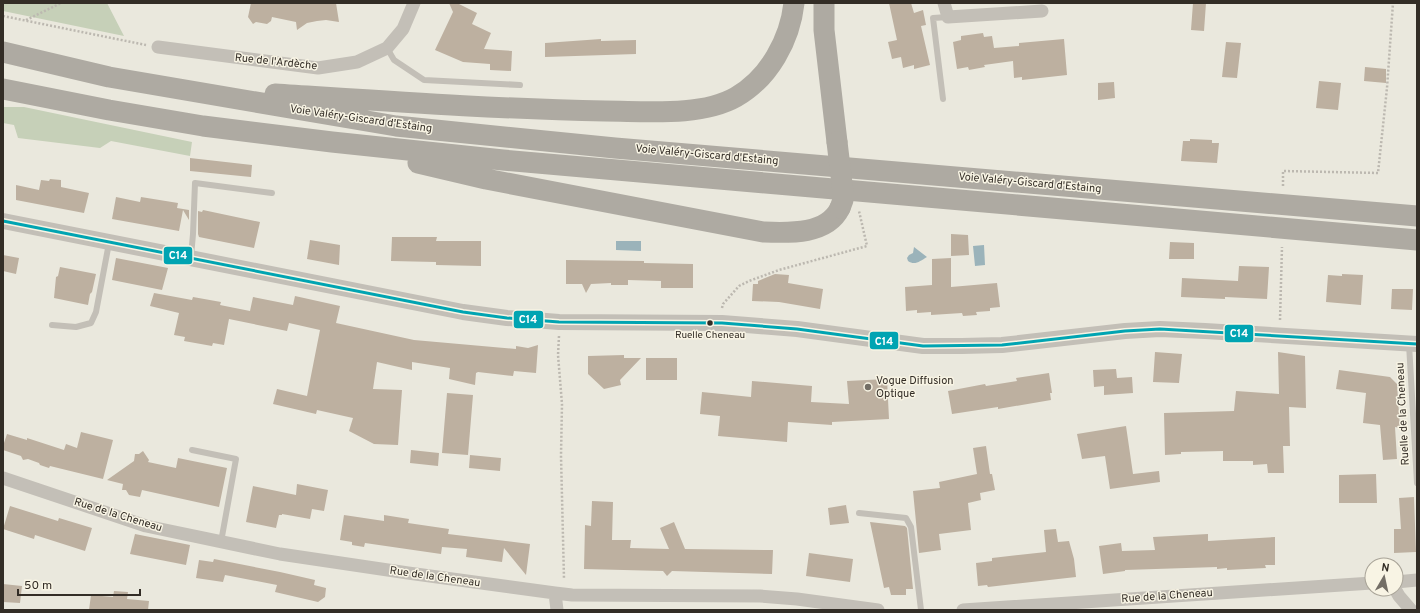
<svg xmlns="http://www.w3.org/2000/svg" width="1420" height="613" font-family="Overpass,sans-serif">
<rect width="100%" height="100%" fill="#eae8dd"/>
<path fill="#c6d0b8" d="M3,3h104l17,33 -121,-25z
M3,107h21l168,35 -2,14 -79,-15 -11,7 -82,-10 -4,-13 -11,-2z"/>
<path fill="#9bb3ba" d="M616,241h25v10l-25,-1z
M984,245l1,20 -10,1 -2,-20z
M914,247l13,10c-7,4 -12,9 -19,4l-1,-3 2,-3 4,-2z"/>
<path fill="#bdb0a0" d="M251,3h85l3,19 -13,-2 -9,1 -10,2 -10,7 -1,-8 -24,-5 -1,4 -4,3 -11,-2 -3,2 -5,-7z
M449,3h8l20,10 -5,11 19,9 -7,16 28,2 -1,20 -21,-1v-6l-27,-2 -28,-12 18,-38z
M889,3h22l3,10 9,-3 3,15 -5,1 9,39 -16,4v-4l-11,3 -2,-11 -9,2 -4,-17 9,-2z
M1193,3h13l-2,28 -13,-1z
M983,33l1,4 8,-1 2,12 25,-2v-3l45,-4 3,36 -45,5v-3l-8,1 -1,-17 -29,4 1,2 -16,3 -1,-3 -11,2 -4,-27 8,-2v-4z
M601,39v2l35,-1v14l-91,3v-14z
M1226,42l15,1 -4,35 -15,-1z
M1365,67l21,2v14l-22,-2z
M1319,81l22,2 -3,27 -22,-2z
M1114,82l1,16 -17,2v-17z
M1190,139l22,1v3h7l-2,20 -36,-2 2,-20h7z
M190,158l62,7 -1,12 -61,-6z
M50,179l11,1v7l28,6 -5,20 -68,-13v-15l23,5 2,-10 8,1z
M116,197l24,5 1,-5 37,6 -1,5 12,2v10l-6,-10 -4,21 -67,-12z
M203,210l57,12 -6,26 -55,-11 -1,-3v-23l4,1z
M951,234l17,1 1,20 -18,1z
M392,237h45l-1,4h45v25l-45,-1v-3l-45,-1z
M310,240l30,5 -1,20 -32,-6z
M1170,242l24,1v16h-25z
M3,255l16,3 -3,16 -13,-3z
M116,258l52,10 -6,22 -50,-10z
M951,258v29l46,-4 3,24 -10,1v3l-14,1 1,3 -14,1 -1,-3 -31,2v-3l-14,1v-3l-11,1 -1,-24 27,-2v-26z
M566,260l78,1v2l49,1v24h-32v-7l-33,-1v5h-17v-2l-20,1 -5,9 -4,-9h-16z
M1239,266l30,1 -2,32 -42,-2v2l-44,-2 1,-19 56,3z
M60,267l36,7 -4,18 -2,2 -2,11 -34,-7 2,-21 2,-1z
M775,274l14,1 -1,8 35,6 -3,20 -41,-7 -27,-1 1,-17h5v-3z
M1342,274l21,1 -2,30 -35,-3 2,-27 14,1z
M1392,289h21l-1,21 -21,-1z
M154,293l38,7 1,-3 28,5 -1,3 30,6 3,-14 40,8 2,-9 45,10 -4,17 78,17 102,9v-3l12,2 10,-3 -2,28 -22,-2 -1,5 -35,-4 -2,1 -1,12 -26,-6 1,-11 -38,-6v8l-35,-8 -4,27 29,1 -4,55 -24,-1 -25,-13 4,-13 -36,-8 -1,4 -43,-10 4,-15 30,7 13,-66 -31,-7 -2,8 -58,-12 -5,26 -11,-2 -1,3 -28,-5 1,-4 -11,-2 5,-22 -29,-7z
M1155,352l27,2 -3,29 -26,-1z
M1278,352l27,4 1,52 -17,-1 1,39h-7l1,27h-16l-1,-9 -14,1v-4h-30v-10l-42,1v2l-16,1 -1,-42 70,-2 2,-20 43,3z
M624,355v3h17l-21,22 1,5 -17,4 -16,-15v-18z
M646,358h31v22h-31z
M1116,369l1,9 15,-1 1,16 -29,2v-9l-10,1 -1,-17z
M1339,370l51,7 7,7 3,44 -5,-1 2,32 -14,1 -3,-35 -17,-2 3,-30 -30,-4z
M1049,373l3,20h-2l1,7 -53,9v-2l-46,7 -4,-23 37,-7 1,2 31,-5 -1,-3z
M887,379l2,40 -57,3v3l-44,-3 -1,20 -69,-6 2,-20 -20,-2 2,-22 49,5 1,-16 60,5 -1,16 38,2 -2,-23z
M447,393l26,2 -5,60 -26,-2z
M1126,426l7,48 26,-3 1,11 -50,7 -5,-33 -23,3 -5,-25z
M81,432l32,8 -10,39 -53,-13 -1,2 -9,-3 -1,-2 -11,-4 -5,1 -2,-4 -18,-6v-4l4,-12 20,6v-2l37,12 2,-6 11,4z
M986,446l4,28h2l3,16 -15,3 1,7 -13,3 3,27 -32,4 2,16 -22,3 -6,-62 27,-3 -1,-6 38,-8 -4,-26z
M411,450l28,3 -1,13 -28,-3z
M143,451l6,9 -1,2 28,6 2,-10 49,10 -8,39 -77,-17 -2,7 -11,-2 -3,-5h-4l1,-6 -16,-4 27,-19 1,-7h4z
M470,455l31,3 -1,13 -31,-3z
M1376,474l1,29h-38v-28z
M297,484l31,6 -4,21 -12,-2 -2,10 -28,-5v1h-3l-3,13 -30,-6 7,-36 43,9z
M1414,497l2,55 -22,1v-24h7l-2,-31z
M592,501l21,1 -1,38h19l-1,8 39,1 -9,-21 14,-6 11,27 88,1 -1,24 -100,-3 -5,5 -4,-5 -79,-2 1,-44 6,1z
M846,505l3,18 -19,2 -2,-17z
M10,506l48,15 1,-3 33,10 -7,23 -50,-16 -1,4 -31,-10z
M344,515l40,6v-6l25,4 -1,4 41,6 -1,5 82,10 -4,31 -22,-27 -2,14 -36,-5 1,-8 -25,-2 -1,7 -76,-11 -1,4 -12,-2v-3l-12,-2z
M870,522l35,4 2,2 6,61h-7v6h-15l-2,-8 -5,1z
M1056,529l2,13 11,-1 5,18 2,18 -88,10 -1,-2 -9,1 -2,-23 16,-2v-3l54,-6 -2,-22z
M135,534l55,11 -4,20 -56,-11z
M1208,534v7l67,-4v28h-10l1,3 -39,2v-2l-10,1v-2l-92,3v1l-22,3 -4,-28 22,-3 1,8 33,-1 -2,-13z
M809,553l44,6 -3,23 -44,-6z
M214,559l66,13 35,8 -1,5 12,3 -1,9 -7,5 -43,-10 2,-7 -52,-10 -2,7 -27,-4 3,-18 14,2z
M3,584l19,2 -2,17 -17,-1z
M114,591l14,1 -1,7 22,2 -1,9h-59l2,-15 22,2z"/>
<g fill="none" stroke-linecap="round" stroke-linejoin="round">
<path stroke="#bcb8b0" stroke-width="2.5" stroke-dasharray="2 2" stroke-linecap="butt" d="M3,16l143,29
M26,20l35,-17
M1283,186v-15l95,2 9,-85 6,-85
M722,308l1,-4 16,-18 10,-5 30,-11 88,-24 -8,-35
M1280,320l2,-73
M559,336l-1,19 4,49 -1,52 3,123"/>
<path stroke="#c3bfb7" stroke-width="6" d="M387,48l7,12 30,20 96,5
M943,99l-10,-81 15,-1
M191,257l2,-23 2,-51 77,10
M52,325l24,2 15,-4 5,-11 13,-69
M1409,344l8,139
M192,450l44,9 -15,83
M859,513l47,5 5,9 10,83"/>
<path stroke="#c3bfb7" stroke-width="13" d="M944,3l4,14 94,-6
M158,47l160,21 39,-6 30,-14 16,-19 11,-26
M3,478l143,48 134,28 128,19 147,20 17,2 188,1 37,3 81,11
M1396,582l21,-2
M1395,589l4,7 12,14
M555,593l2,17
M963,610l409,-27"/>
<path stroke="#c3bfb7" stroke-width="16" d="M3,221l460,91 44,6 52,4 163,1 75,6 126,17h39l40,-1 123,-14 35,-2 45,2 212,13"/>
<path stroke="#aeaaa2" stroke-width="21" d="M824,3v27l13,112
M3,52l106,25 287,49 219,22 802,68
M3,89l106,21 94,16 129,16 171,18 914,80
M275,94c110,7 220,15 330,17 39,0 96,6 131,-14 33,-19 54,-57 58,-94
M418,163l68,16 277,53c26,1 64,3 77,-24"/>
<path stroke="#aeaaa2" stroke-width="21" d="M837,142l6,50v8l-3,8"/>
<g stroke="#f8f4e4" stroke-width="6">
<path id="bus-1" d="M3,221l460,91 44,6 52,4 163,1 75,6 126,17 79,-1 123,-14 35,-2 257,15"/>
</g>
<use href="#bus-1" stroke="#00a4b2" stroke-width="3"/>
</g>
<circle fill="#332d26" stroke="#f8f4e4" stroke-width="1.5" cx="710" cy="323" r="3.5"/>
<circle fill="#736e66" stroke="#f8f4e4" stroke-width="1.5" cx="868" cy="387" r="4"/>
<g text-anchor="middle" dominant-baseline="central" stroke-width="3" stroke-linejoin="round" paint-order="stroke">
<g font-size="10" fill="#332d26" stroke="#f8f4e4">
<text x="710" y="335">Ruelle Cheneau</text>
</g>
<g font-size="11" fill="#332d26" stroke="#f8f4e4">
<text transform="translate(276 62) rotate(6)">Rue de l'Ardèche</text>
<text transform="translate(361 119) rotate(8)">Voie Valéry-Giscard d'Estaing</text>
<text transform="translate(707 155) rotate(5)">Voie Valéry-Giscard d'Estaing</text>
<text transform="translate(1030 183) rotate(5)">Voie Valéry-Giscard d'Estaing</text>
<text transform="translate(1403 414) rotate(-93)">Ruelle de la Cheneau</text>
<text transform="translate(118 515) rotate(17)">Rue de la Cheneau</text>
<text transform="translate(435 577) rotate(8)">Rue de la Cheneau</text>
<text transform="translate(1167 596) rotate(-4)">Rue de la Cheneau</text>
</g>
<g font-size="11" fill="#332d26" stroke="#f8f4e4" text-anchor="start">
<text x="876" y="381">Vogue Diffusion<tspan x="876" dy="13">Optique</tspan></text>
</g>
</g>
<g stroke="#f8f4e4" stroke-width="1.5">
<rect x="163" y="246" width="30" height="19" rx="4" fill="#00a4b2"/>
<rect x="513" y="310" width="31" height="19" rx="4" fill="#00a4b2"/>
<rect x="1224" y="324" width="30" height="19" rx="4" fill="#00a4b2"/>
<rect x="869" y="331" width="30" height="19" rx="4" fill="#00a4b2"/>
</g>
<g font-size="11" text-anchor="middle" font-weight="bold" fill="#fff">
<text x="178" y="259">C14</text>
<text x="528" y="323">C14</text>
<text x="1239" y="337">C14</text>
<text x="884" y="345">C14</text>
</g>
<rect width="1420" height="613" fill="none" stroke="#332d26" stroke-width="8"/>
<g transform="translate(1384 577) rotate(9)"><circle r="19" fill="#f8f4e4" stroke="#a9a498"/>
<path d="M0-3L7 15L0 10L-7 15Z" fill="#736e66"/>
<text y="-6" font-size="11" font-weight="bold" text-anchor="middle" fill="#332d26">N</text>
</g>
<path d="M18 589v6h122v-6" fill="none" stroke="#332d26" stroke-width="2"/>
<text x="24" y="589" font-size="12" fill="#332d26" stroke="#f8f4e4" stroke-width="3" paint-order="stroke">50 m</text>
</svg>
